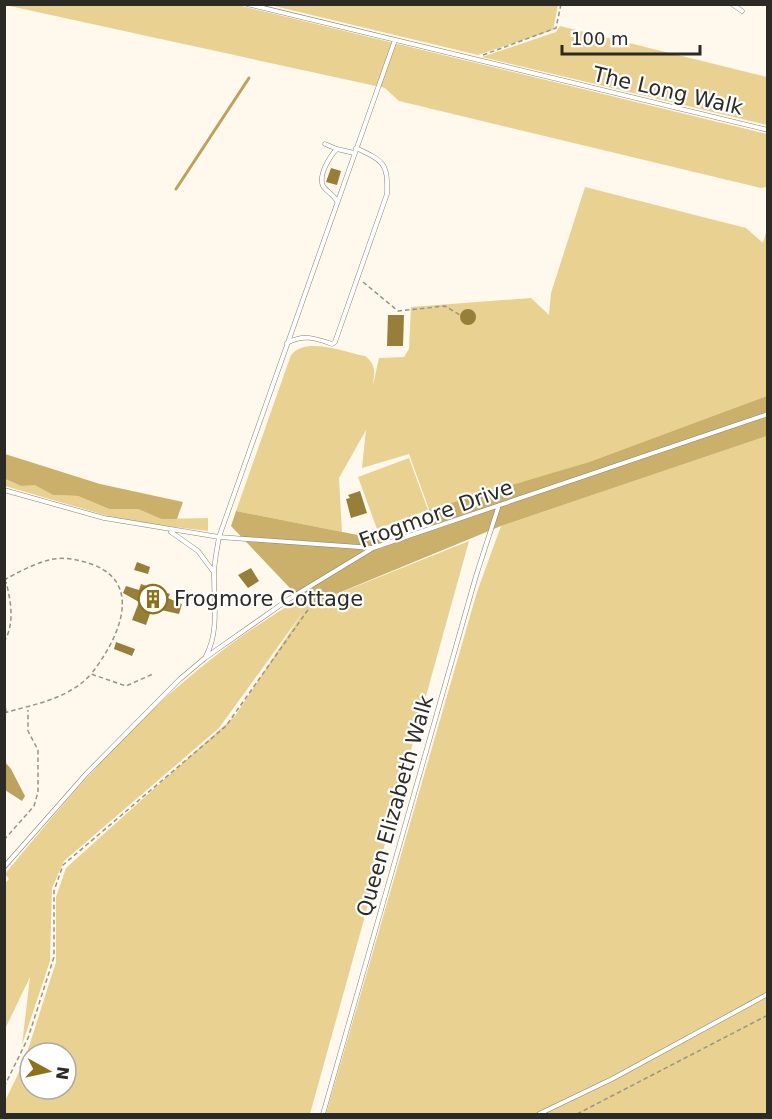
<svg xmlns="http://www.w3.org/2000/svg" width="772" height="1119" font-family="'DejaVu Sans',sans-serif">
<rect width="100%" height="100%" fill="#fef9ec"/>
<path fill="#e9d191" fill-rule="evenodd" d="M5,5h233l529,129v53l-6,1 -362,-87 -14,-13z
M270,5h288l-5,25 -75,25z
M560,26l207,51v48l-285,-68 74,-25z
M585,187l161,41 17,15 4,-14v167l-178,66 -159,50 -21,-58 -47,14 4,-38 -27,48 3,54 -106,-21 55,-156c15,-19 53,-3 74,1 12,9 9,17 8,29l6,-27 25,-1 5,-8 2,-42 120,-9 18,17 2,-22z
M767,436v678h-441l151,-522 24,-66z
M409,458l19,52 -51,19 -19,-52z
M4,479l17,7 14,-2 18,11 25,1 31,13h29l23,10 47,-1v13l-83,-10 -120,-35z
M469,541l-159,573h-306l1,-13 19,-39 32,-100v-65l10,-29 169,-152 68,-104 -84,116 -155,133 -12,27 -2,73 -28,84 8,-68 -25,52 -1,-145 5,-5 -4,-5c63,-77 130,-156 209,-217 26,-21 55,-39 83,-57l10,6zM30,1053h36v36h-36z"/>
<path fill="#cab06b" d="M767,396v40l-266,90 -194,80 -76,-80 5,-15 152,30 43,-15 -3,-16 161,-48z
M5,454l95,30 83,18 -6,17h-16l-23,-10h-29l-31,-13 -25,-1 -18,-10 -14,1 -16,-7z"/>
<path fill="#bca25c" d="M5,762l6,7 14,27 -3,5 -17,-11z"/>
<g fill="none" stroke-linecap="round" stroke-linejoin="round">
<path stroke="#bca25c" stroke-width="3" d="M176,189l73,-111"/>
</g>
<path fill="#987f39" d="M331,168l10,3 -4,14 -11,-3z
M460 317a8 8 0 1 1 16 0a8 8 0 1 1-16 0Z
M388,315h16l-1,31h-16z
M360,491l7,22 -16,5 -5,-19 4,-1 -2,-3z
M137,562l13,5 -2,7 -14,-4z
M251,568l8,13 -11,7 -10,-13z
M141,584l29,10 -2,4 14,6 -3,10 -27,-6 -6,17 -14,-5 7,-18 -16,-9 3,-7 13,4z
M116,642l19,7 -3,7 -18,-7z"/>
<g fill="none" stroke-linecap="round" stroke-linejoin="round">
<g stroke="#878277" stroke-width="5">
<path id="service" d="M247,4l521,126
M732,4l10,7
M325,144l12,5
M337,201c-4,-7 -11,-10 -14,-15 -5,-11 7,-30 14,-37l17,4
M287,343c16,-9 28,-5 45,1l3,-2 52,-148c1,-31 -3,-33 -31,-46
M4,490l100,28 115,19 176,-497
M171,532l27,19 15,20
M206,656c13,-24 8,-54 8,-81 0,-13 3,-25 5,-38l154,11
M4,867l83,-94 93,-94 25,-21 84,-59 84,-51 395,-134
M323,1114l153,-538 22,-68
M539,1114l73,-35 156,-85"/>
</g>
<path stroke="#97938a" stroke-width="1.5" stroke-dasharray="4.5 3" stroke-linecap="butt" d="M483,55l73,-27 5,-24
M363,282l35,29 47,-5 15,9
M4,580c11,-6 29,-16 45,-20 15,-4 31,0 45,5 52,21 21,79 -3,109
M4,642c11,-18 7,-41 2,-60
M4,693l2,20
M4,713c31,-9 65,-14 87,-39l35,12 27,-12
M4,840l30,-34 4,-14v-42l-10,-19v-21
M4,1087l24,-49 26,-81v-66l9,-26 163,-139 84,-119
M577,1114l191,-99"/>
<use href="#service" stroke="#fff" stroke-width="4"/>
</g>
<defs>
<g id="building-ring" transform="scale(1.5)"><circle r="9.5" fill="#fff" stroke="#8f7217" stroke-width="1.5"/><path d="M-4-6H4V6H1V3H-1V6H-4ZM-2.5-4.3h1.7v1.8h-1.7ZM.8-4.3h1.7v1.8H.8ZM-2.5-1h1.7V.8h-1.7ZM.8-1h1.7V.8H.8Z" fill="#8f7217"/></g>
</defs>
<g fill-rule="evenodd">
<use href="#building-ring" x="153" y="599"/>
</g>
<g text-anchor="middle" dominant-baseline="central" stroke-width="4.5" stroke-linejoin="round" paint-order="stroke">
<g font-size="21" fill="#2c2a25" stroke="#fff">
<text transform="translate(668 91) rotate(13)">The Long Walk</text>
<text transform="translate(436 514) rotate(-20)">Frogmore Drive</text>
<text transform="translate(395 806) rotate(-74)">Queen Elizabeth Walk</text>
</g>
<g font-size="21" fill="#2c2a25" stroke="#fff" text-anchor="start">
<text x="174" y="599">Frogmore Cottage</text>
</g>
</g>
<rect width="772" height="1119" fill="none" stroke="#2c2a25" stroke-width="12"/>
<g transform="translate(48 1071) rotate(98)"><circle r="28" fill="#ffffff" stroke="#abaaa8" stroke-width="1.5"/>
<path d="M0-4.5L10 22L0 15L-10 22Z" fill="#8f7217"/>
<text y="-9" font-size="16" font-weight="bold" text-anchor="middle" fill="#2c2a25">N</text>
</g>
<path d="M562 45v9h138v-9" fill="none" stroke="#2c2a25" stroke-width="3"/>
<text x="571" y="45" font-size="18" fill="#2c2a25" stroke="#ffffff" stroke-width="4.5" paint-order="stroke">100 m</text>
</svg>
